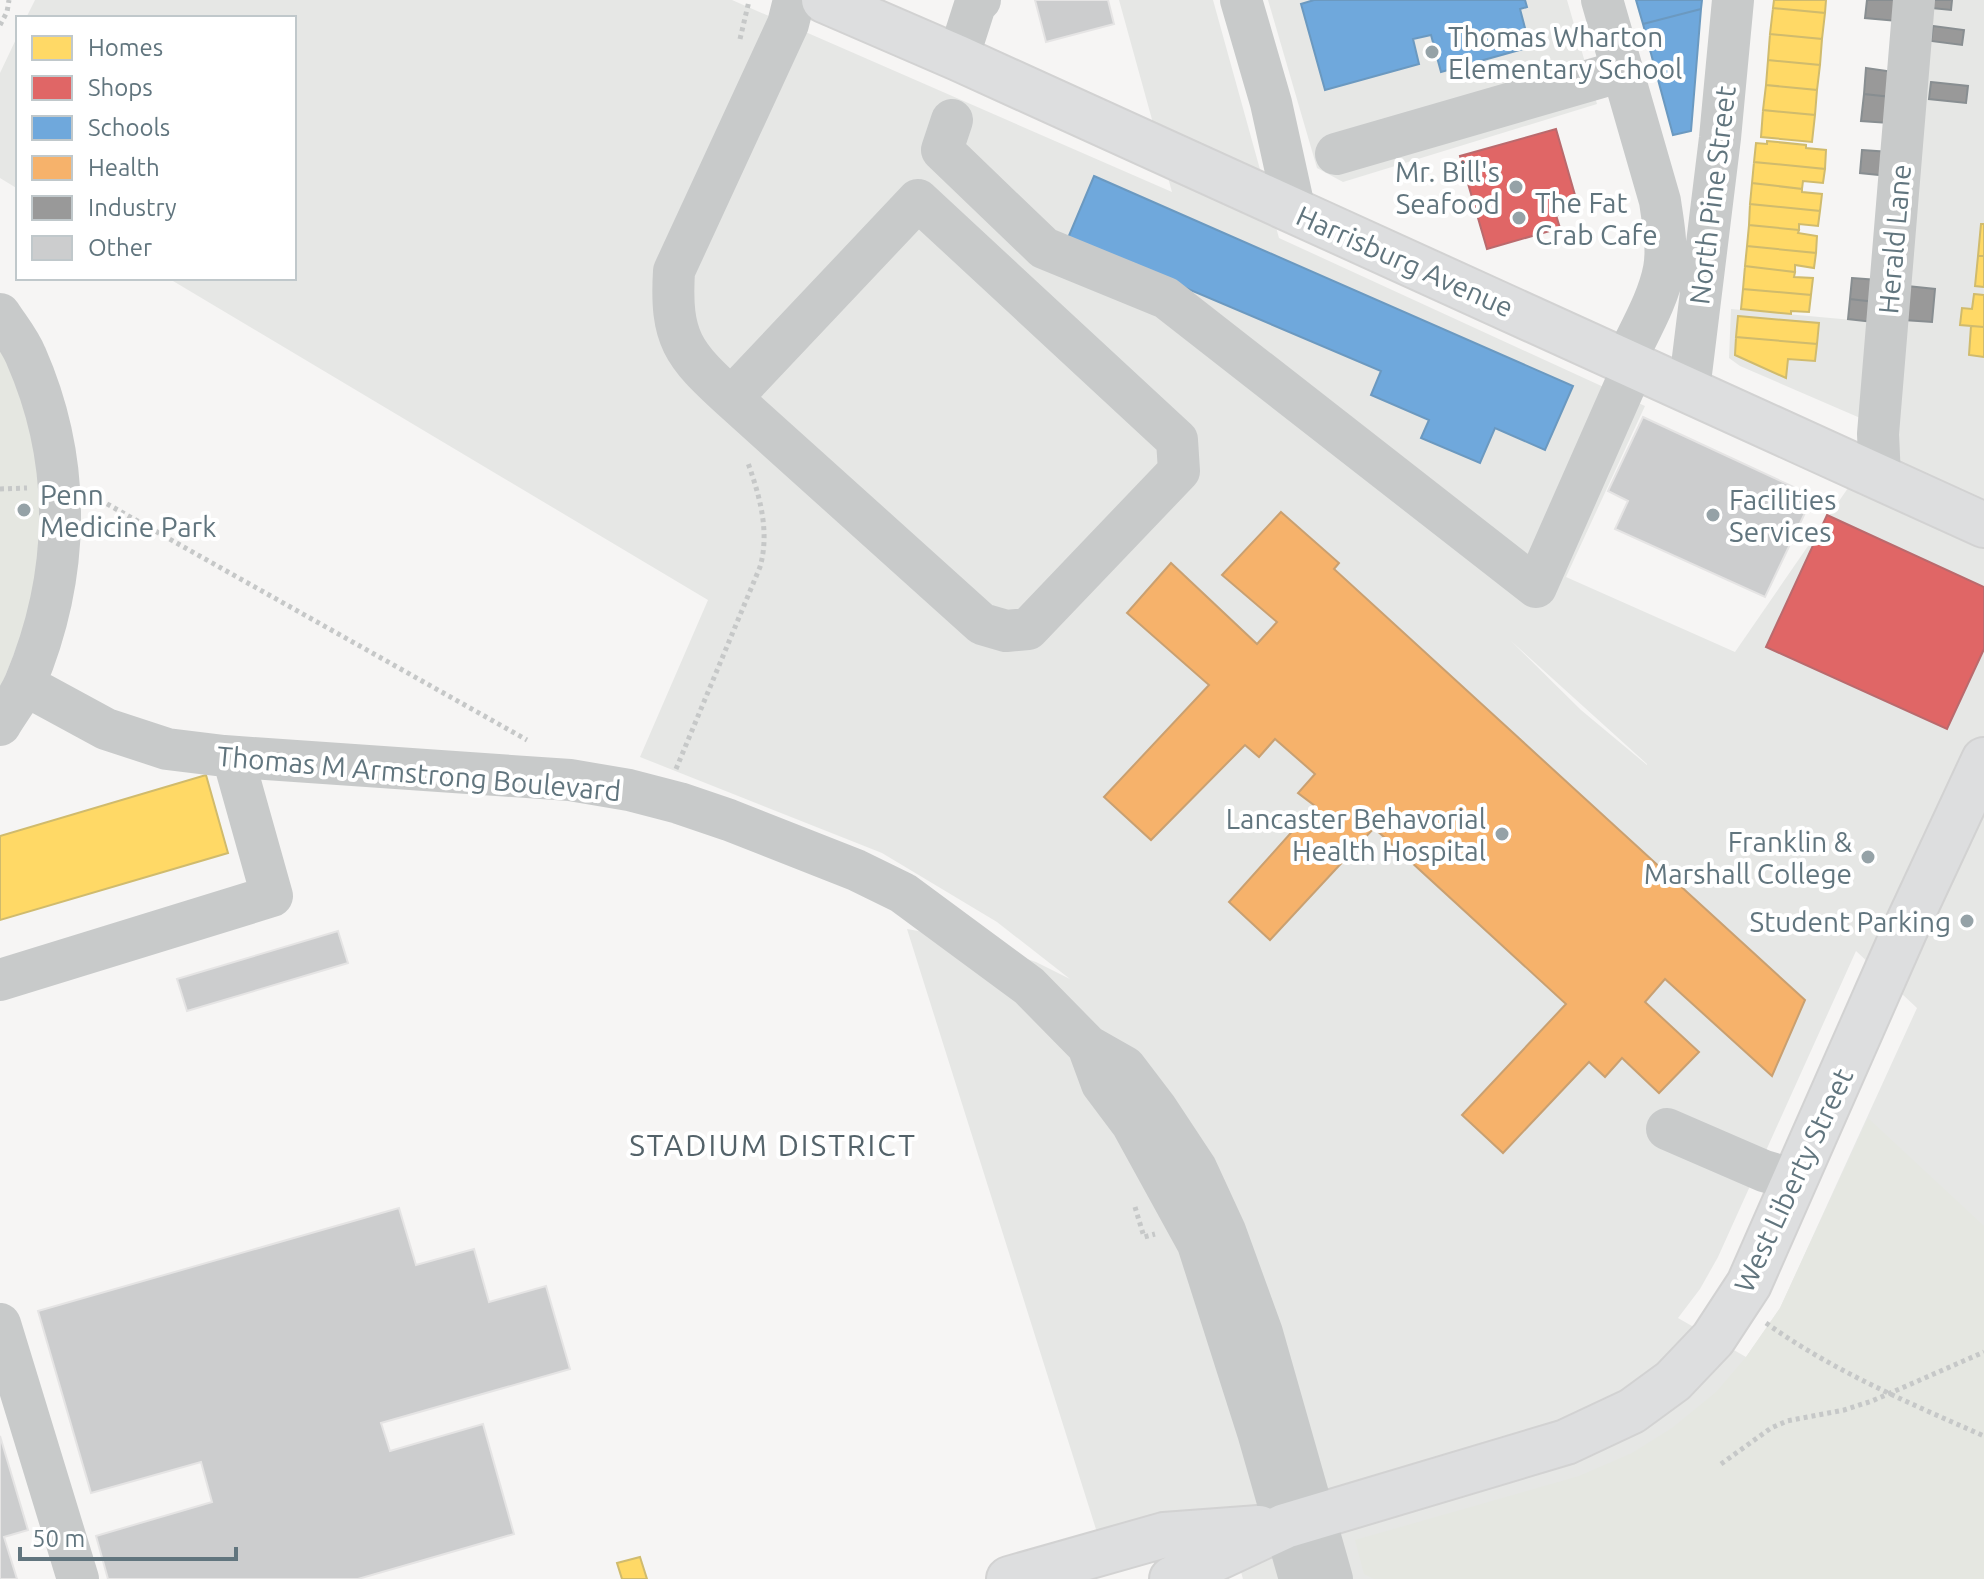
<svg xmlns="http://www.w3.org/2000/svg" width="1984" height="1579" font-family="Ubuntu,sans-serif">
<rect width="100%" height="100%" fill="#f6f5f4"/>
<path fill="#e6e7e5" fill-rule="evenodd" d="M35,0h697l440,192 -53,-192h94l66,238 366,168 -79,171 169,75 153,-222 -148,-64 -11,-8 2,-49 166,15 25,-324h62v1579h-741l-20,-70 -123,33 -193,-613 51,9 39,11 39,13 34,17 -73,-57 -115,-69 -242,-96 68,-157 -540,-322h126v-260h-268zM1511,641l136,123v1l-66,-55zM1856,951l61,57 -137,300 -34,49 -68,-39 22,-29 18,-32z
M1268,0h299l30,104 -254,78 -26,-14z
M18,35v154l-18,-11v-105z"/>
<path fill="#e5e7e1" d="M0,331l42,116v137l-42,105z
M1868,1118l116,108v353h-610l-10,-5 -9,-34 224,-64 53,-23 40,-25 44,-36 30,-35 34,-49z"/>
<path fill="#ffd966" stroke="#d0bb6d" stroke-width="2" d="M1774,0h52l-1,13 -52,-5z
M1773,8l52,5 -3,26 -52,-5z
M1770,34l52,5 -2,26 -52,-5z
M1768,60l52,5 -3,25 -51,-5z
M1766,85l51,5 -2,25 -52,-5z
M1763,110l52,5 -3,27 -51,-5z
M1767,141l39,4v3l20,2 -1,19 -71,-7 2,-19 11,1z
M1754,162l71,7 -2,14 -20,-2 -1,8 -50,-6z
M1752,183l50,6v3l20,2 -2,17 -70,-7z
M1750,204l70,7 -2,15 -19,-2v6l-50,-5z
M1981,224h3v32h-6z
M1749,225l50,5 -1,3 19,3 -1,17 -69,-7z
M1747,246l69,7 -2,15 -19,-3v7l-50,-6z
M1978,256h6v31l-9,-1z
M1745,266l50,6 -1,5 19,1 -2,17 -68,-6z
M1743,289l68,6 -2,17 -18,-1v3l-50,-5z
M1974,294l10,1v32l-24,-2 2,-17 10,1z
M1738,316l81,7 -2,21 -81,-7z
M1971,326l13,1v30l-15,-2z
M1736,337l81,7 -2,17 -27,-2 -2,19 -51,-23z
M206,775l22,78 -228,67v-84z
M640,1557l7,22h-25l-5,-16z"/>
<path fill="#e06666" stroke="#ba6a6d" stroke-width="2" d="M1556,129l23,80 -23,6 4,13 -73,21 -27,-93z
M1827,515l157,72v62l-37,80 -181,-82z"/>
<path fill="#6fa8dc" stroke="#6b99c0" stroke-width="2" d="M1314,0h211l2,7 -7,2 10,38 -89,25 -10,-37 -18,4 6,25 -94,26 -24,-86z
M1636,0h66l-1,9 -58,15z
M1701,9l-10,122 -18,4 -30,-111z
M1094,176l479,210 -28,64 -50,-22 -15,35 -59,-25 8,-18 -58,-25 10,-24 -313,-133z"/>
<path fill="#f6b26b" stroke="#c9a071" stroke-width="2" d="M1281,512l58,51 -5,6 471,431 -33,76 -107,-97 -20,23 54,50 -40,41 -37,-35 -17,19 -16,-15 -86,91 -41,-38 104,-111 -192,-176 -104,112 -41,-38 86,-96 -17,-13 17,-19 -40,-35 -16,18 -14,-12 -94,95 -47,-43 105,-112 -82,-72 44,-50 86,81 20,-22 -55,-47z"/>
<path fill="#999" stroke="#888e91" stroke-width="2" d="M1867,0h32l-2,21 -32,-3z
M1922,0h30l-1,10 -29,-3z
M1933,26l31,4 -2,15 -31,-4z
M1866,68l28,4 -3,25 -27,-3z
M1931,82l37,4 -2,17 -37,-4z
M1864,94l27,3 -2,26 -28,-2z
M1862,150l28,2 -2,24 -28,-3z
M1852,278l26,2 -3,22 -25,-3z
M1907,286l28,3 -3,33 -28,-2z
M1850,299l25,3 -2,20 -25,-3z"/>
<path fill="#cccdce" stroke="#e5e4e4" stroke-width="2" d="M1035,0h73l6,24 -68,18z
M1643,417l170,79 -48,101 -150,-68 13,-28 -20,-10z
M338,931l10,32 -161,48 -10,-32z
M399,1208l17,57 58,-16 15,53 57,-16 24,83 -189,54 9,28 93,-27 31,110 -156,45h-250l-12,-43 116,-34 -11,-40 -110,31 -53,-182z
M0,1436l28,94 -24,7 13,42h-17z"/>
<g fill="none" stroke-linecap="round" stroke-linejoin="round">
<g stroke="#d2d2d2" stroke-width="48">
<path id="major" d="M824,0l134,58 1026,467
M1009,1579l155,-44 95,-7
M1172,1579l113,-53 281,-84 66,-31 41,-30 40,-42 36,-55 155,-352 80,-172"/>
</g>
<path stroke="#c6c8c8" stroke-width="5" stroke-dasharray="4 4" stroke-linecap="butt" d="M0,25l7,-13 2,-12
M740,39l9,-38
M0,489l27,-1
M93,496l434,244
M676,769l84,-202c10,-35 0,-70 -12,-104
M1135,1207l9,30 11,-3
M1766,1323c67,48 143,80 218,113
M1721,1464l50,-36 16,-7 57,-11 28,-9 112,-49"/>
<path stroke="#c8caca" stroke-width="42" d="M1241,0l30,103 24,109
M1602,0l58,201c3,22 8,46 4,68 -6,32 -26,64 -39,93
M958,58l17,-53 5,-5
M952,120l-10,30 102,98 122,50 370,289 98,-222
M1336,154l286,-83
M0,314c9,14 20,27 26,42 47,107 44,220 -1,327 -6,15 -17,28 -25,42
M1689,390l31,-252 13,-138
M731,398l187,-198 259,240 2,31 -151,158 -22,2 -24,-7 -251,-226c-48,-44 -61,-59 -57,-127l114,-247 6,-24
M1880,477l-2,-43 36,-434
M25,685l81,44 61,20 57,7 346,24 59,10 50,13 50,17 127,50 47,23 126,93 59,60 37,21 32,42 39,59 29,63 37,102 70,246
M0,980l272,-84 -39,-139
M1088,1046l14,38 30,40 66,120 60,188 42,147
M1667,1129l97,42 31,9
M0,1324l78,255"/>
<use href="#major" stroke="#dddedf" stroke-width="44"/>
</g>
<g fill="#95a2a7" stroke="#fff" stroke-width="3">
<circle cx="1432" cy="52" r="8"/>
<circle cx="1516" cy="187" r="8"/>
<circle cx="1519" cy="218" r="8"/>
<circle cx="24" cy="510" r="8"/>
<circle cx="1713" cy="515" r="8"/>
<circle cx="1502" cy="834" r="8"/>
<circle cx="1868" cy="857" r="8"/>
<circle cx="1967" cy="921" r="8"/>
</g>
<g text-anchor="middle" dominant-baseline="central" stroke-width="8" stroke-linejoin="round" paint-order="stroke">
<g font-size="28" fill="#61757e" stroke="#fff" text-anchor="start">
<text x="1448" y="36">Thomas Wharton<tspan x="1448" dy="32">Elementary School</tspan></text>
<text x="1500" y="171" text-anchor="end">Mr. Bill's<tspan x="1500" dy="32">Seafood</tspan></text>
<text x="1535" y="202">The Fat<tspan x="1535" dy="32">Crab Cafe</tspan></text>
<text x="40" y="494">Penn<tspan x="40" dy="32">Medicine Park</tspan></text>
<text x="1729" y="499">Facilities<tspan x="1729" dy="32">Services</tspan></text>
<text x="1486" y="818" text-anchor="end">Lancaster Behavorial<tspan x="1486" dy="32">Health Hospital</tspan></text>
<text x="1852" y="841" text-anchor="end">Franklin &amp;<tspan x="1852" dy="32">Marshall College</tspan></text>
<text x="1951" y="921" text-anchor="end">Student Parking</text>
</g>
<g font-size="28" fill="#61757e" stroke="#fff">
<text transform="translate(1712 195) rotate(-83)">North Pine Street</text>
<text transform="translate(1894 239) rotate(-85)">Herald Lane</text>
<text transform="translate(1405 261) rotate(24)">Harrisburg Avenue</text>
<text transform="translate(419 773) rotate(5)">Thomas M Armstrong Boulevard</text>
<text transform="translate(1793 1180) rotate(-65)">West Liberty Street</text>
</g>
<g font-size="30" letter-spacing="2" fill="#536269" stroke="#fff">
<text x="773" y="1145">STADIUM DISTRICT</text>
</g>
</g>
<rect x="16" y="16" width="280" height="264" fill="#ffffff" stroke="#c0c8cb" stroke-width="2"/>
<rect x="32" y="36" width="40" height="24" fill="#ffd966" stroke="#c0c8cb" stroke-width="2"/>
<text x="88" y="56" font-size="24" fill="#61757e">Homes</text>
<rect x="32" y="76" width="40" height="24" fill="#e06666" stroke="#c0c8cb" stroke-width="2"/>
<text x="88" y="96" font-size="24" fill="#61757e">Shops</text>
<rect x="32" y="116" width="40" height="24" fill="#6fa8dc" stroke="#c0c8cb" stroke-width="2"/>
<text x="88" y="136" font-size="24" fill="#61757e">Schools</text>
<rect x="32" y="156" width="40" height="24" fill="#f6b26b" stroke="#c0c8cb" stroke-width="2"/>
<text x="88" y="176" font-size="24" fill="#61757e">Health</text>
<rect x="32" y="196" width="40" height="24" fill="#999999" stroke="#c0c8cb" stroke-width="2"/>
<text x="88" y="216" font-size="24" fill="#61757e">Industry</text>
<rect x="32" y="236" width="40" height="24" fill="#cccdce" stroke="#c0c8cb" stroke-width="2"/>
<text x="88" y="256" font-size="24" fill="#61757e">Other</text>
<path d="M20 1547v12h216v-12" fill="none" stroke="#61757e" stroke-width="4"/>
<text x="32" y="1547" font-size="24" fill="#61757e" stroke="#ffffff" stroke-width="6" paint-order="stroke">50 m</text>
</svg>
